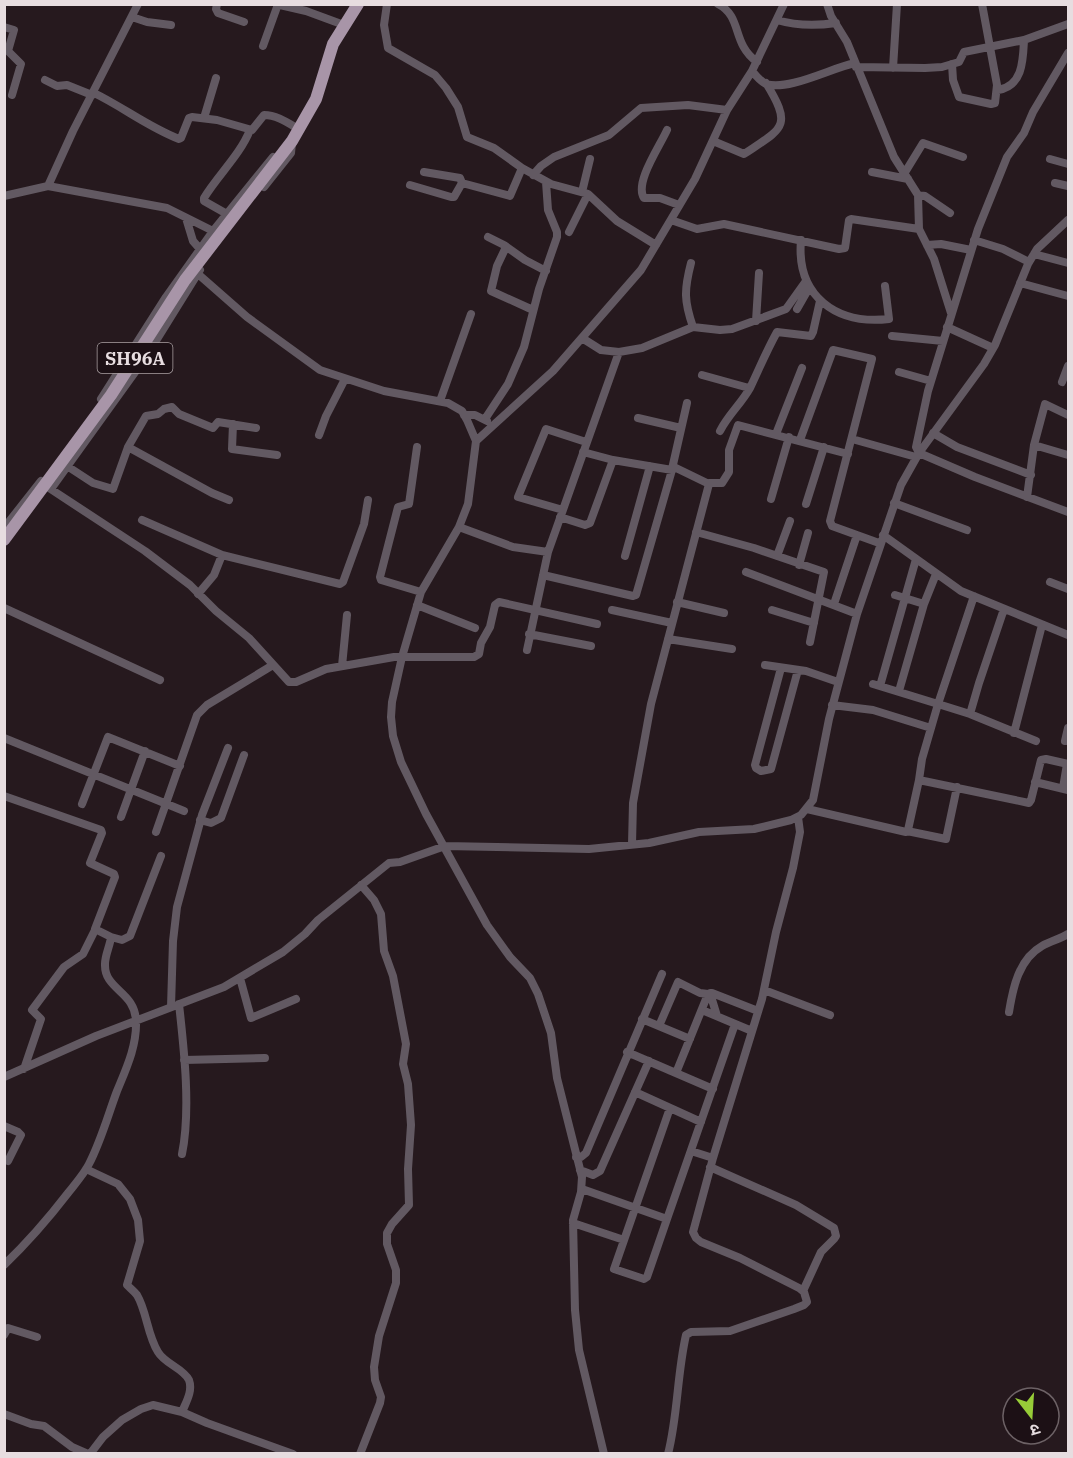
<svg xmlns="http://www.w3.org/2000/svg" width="1073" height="1458" font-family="'IBM Plex Serif','Noto Sans Devanagari',serif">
<rect width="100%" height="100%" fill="#26191e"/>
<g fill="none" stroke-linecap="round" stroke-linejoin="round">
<path stroke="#625962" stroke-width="8" d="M217,4l-1,5 2,4 26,9
M387,4l-3,21 4,23 47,27 11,13 12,19 9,30 27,11 28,20 29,16 37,10 29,27 39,24
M718,4c25,13 13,39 39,58
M827,4l4,12 16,26 47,115 24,38 1,34 15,30 17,54
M132,17l15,5 24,3
M777,20c20,6 38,6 59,3
M4,27l10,3 -6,21 13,13 -9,31
M263,46l14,-39 3,-2 26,6 38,14
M1068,53l-35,59 -9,21 -17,24 -29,72 -50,162 -12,56 3,6 56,24 93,35
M952,64l1,16 6,17 32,7 4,-1 2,-18 -15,-81
M856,67l69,1 17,-1 17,-5 5,-10 60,-12 44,-16
M893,68l4,-64
M752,71c4,5 8,10 14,13 23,7 65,-16 89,-21
M45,80l12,6 10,-1 25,10
M998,90c25,-4 25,-30 26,-50
M94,93c29,14 54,34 85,46l2,-1 8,-20 3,-1 25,3 35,10 12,-15c13,0 24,8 36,15
M204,118l12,-40
M667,130c-7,16 -33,53 -23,68h16l19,7
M713,141l31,13c39,-26 49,-27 22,-71
M1050,159l18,5
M424,172l36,6 2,5
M872,172l36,7
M904,174l19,-31 40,14
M533,175l8,-9 13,-9 55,-22 32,-27 47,-3 39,5
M1055,183l13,3
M410,185l41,12h3l8,-14 48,13 12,-28
M48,186l25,-55 65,-127
M264,187l27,-34 1,-10
M582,192l8,-33
M918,195l7,1 25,17
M4,196l44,-10 119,22 46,23
M227,214l-23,-13v-3c14,-23 36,-43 46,-68
M186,218l7,23 7,8
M671,220l26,9 27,-5 115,25 6,-1 4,-28 2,-1 68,10
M569,232l19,-38
M488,237l16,8 21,15 21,11
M801,240c-5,56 35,85 88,79l-4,-33
M974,240l29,9 26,13
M927,245l14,-1 30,6
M506,247l-9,19 -6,25 42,19
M1034,254l34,9
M691,263c-7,27 -7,38 2,64
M190,264l8,10 49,43 73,53 64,21 64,12 14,8 5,9 9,21 -8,63 -9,23 -38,65 -19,65 -10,45 -1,15 2,19 8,26 25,52 61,111 23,32 20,21 8,16 13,39 6,45 25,99 -1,15 -8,28 2,90 4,40 25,104
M1020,283l48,13
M797,309l12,-21
M756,321l3,-48
M947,327l46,21
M892,336l51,5
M582,338l19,12 18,2 23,-4 51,-21 27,3 12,-1 54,-20 20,-28
M899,372l32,9
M702,375l47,13
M1062,382l6,-16
M101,399l65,-102 47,-66 60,-74
M440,401l31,-87
M464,415h11l12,6
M638,418l43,10
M485,419l23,-35 16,-37 15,-58 18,-52v-5l-9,-22 -2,-28
M233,424l-1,25 45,6
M720,431c8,-16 21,-27 30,-43 9,-19 17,-38 27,-56l34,4 2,-4 7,-31
M933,433l24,14 74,28
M776,434l26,-66
M319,435l7,-19 19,-37
M852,439l64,18
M800,440l33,-90 39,9 -42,162 2,5 47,17
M476,441l77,-70 88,-101 54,-91 32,-69 25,-39 32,-67
M1034,445l34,10
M128,447l84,46 17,7
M417,447l-8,57 -11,3 -18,70 1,3 40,12
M67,466l26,17 20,6 15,-42 18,-31 12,-2 6,-5 8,-2 7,7 34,14 5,-6 38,6
M672,469l15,-66
M709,483h13l7,-11v-22l9,-25 110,29
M43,484l102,67 45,34 26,26 33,27 40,44h7l30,-13 68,-12h80l5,-3 2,-11 9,-16 5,-22 4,-3 98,22
M51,489l95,-132 54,-87
M1027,497l7,-52 11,-41 23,11
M771,499l18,-62
M894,503l73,27
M806,504l18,-57
M563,510l-45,-13 28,-68 40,13
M560,517l25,8 5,-2 23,-63
M142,520l80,35 118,29 3,-2 21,-58 4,-24
M459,527l54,20 35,5 71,-200
M4,528l37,-47
M696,532l58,16 70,24 -14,70
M883,535l78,56 107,44
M625,556l25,-90
M777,556l13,-35
M799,565l9,-32
M746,572l111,42
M543,575l90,21 3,-1 36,-125 -59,-10 -30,-8
M1050,582l18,7
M198,594l16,-19 8,-20
M895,595l29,9
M677,602l47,11
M834,604l23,-69
M417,605l58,23
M4,608l156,72
M612,610l60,13
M772,610l42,13
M529,634l62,12
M668,639l64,10
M527,650l21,-98
M765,665l41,6 32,11
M342,666l5,-51
M781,668l-26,97 1,3 5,3 10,-2 27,-99
M873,684l65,20 36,-108
M880,686l36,-127
M899,691l25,-87 12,-30
M832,705l41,5 58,18
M970,714l9,-31 25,-74
M1014,733l28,-108
M4,738l180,73
M1065,741l3,-13
M919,780l3,-21 16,-55 32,10 66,27
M1035,782l33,8
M1063,788l4,-24
M4,796l97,34 1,3 -12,30 24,11 1,3 -20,52 16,8c-1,9 -6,18 -6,27 -1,26 30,27 31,57 1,25 -10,48 -19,70 -9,24 -16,50 -28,73 -5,10 -14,20 -21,29 -20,26 -40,49 -64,72
M82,804l26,-67 72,29
M807,809l99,23 2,-2 11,-50 110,23 2,-3 10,-40 5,-1 22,5
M121,817l24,-66
M200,820l11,3 10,-5 23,-63
M907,831l39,8 11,-52
M156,832l41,-117 10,-10 66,-40
M632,844l1,-41 18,-99 58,-220 -35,-17
M111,937l11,3 8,-4 31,-80
M240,978l11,40 45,-19
M764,990l66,25
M710,993l7,23
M179,1004c5,45 12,106 3,150
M171,1007l2,-66 4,-34 25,-92 26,-67
M702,1010l50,21
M1009,1012c4,-25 10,-53 33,-66 9,-5 18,-7 26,-12
M642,1019l48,20
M659,1026l19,-44 22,11 8,1
M627,1052l86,37
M184,1060l81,-2
M24,1069l17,-50 -9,-9 32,-43 19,-13 12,-24
M676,1073l32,-79 4,-1 46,18
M4,1077l92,-41 128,-49 59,-35 22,-18 13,-14 71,-57 11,-1 45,-16 144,3 60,-6 50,-11 55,-3 37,-9 10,-5 12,-15 16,-81 28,-105 44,-129 18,-32 65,-89 11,-19 33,-81 9,-15 31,-29
M635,1092l66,30
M4,1126l14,6 3,3 -13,26
M691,1151l22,7
M576,1157h5l5,-4 76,-179
M710,1167l86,38 38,23 2,8 -2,3 -13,13 -18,39
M86,1169l32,15 12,15 8,21 2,21 -13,44c3,3 7,6 10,10 10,17 10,39 21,57 7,12 25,16 31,28 4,11 -3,22 -7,32
M580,1170l13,5 7,-4 49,-110
M582,1189l85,30 68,-195
M667,1219l-20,58 -3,2 -30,-10 56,-161
M573,1223l51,17
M4,1335l4,-7 29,9
M4,1414l27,10 13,2 28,21 16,7
M90,1454l13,-17 19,-17 19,-11 12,-4 29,7 25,11 86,31
M360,1454l20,-51 1,-6 -6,-17 -1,-13 5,-31 17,-53v-13l-9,-26v-11l5,-9 17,-19 -1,-36 3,-44 -3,-41 -5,-20 3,-20 -13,-68 -9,-25 -3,-37 -7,-14 -13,-15
M668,1454c10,-39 9,-80 18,-119l5,-3 39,-1 64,-22 10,-4 3,-3 -3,-10 -5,-4 -59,-30 -39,-16 -5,-4 -3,-6 20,-74 49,-159 14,-67 17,-64 7,-36 -2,-15"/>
<path stroke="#a895a8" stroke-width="12" d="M4,540l107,-145 74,-115 107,-139 24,-42 17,-55 25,-40"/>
</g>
<g text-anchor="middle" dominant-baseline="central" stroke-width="6" stroke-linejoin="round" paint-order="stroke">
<rect fill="#1c1015" stroke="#aaa0a3" stroke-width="1.5" x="97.5" y="343" width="75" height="30" rx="4.5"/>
<g font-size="18" font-weight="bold" fill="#e7dde0">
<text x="135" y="358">SH96A</text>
</g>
</g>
<rect width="1073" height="1458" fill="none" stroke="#e7dde0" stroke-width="12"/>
<g transform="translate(1031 1416) rotate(163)"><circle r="28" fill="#1c1015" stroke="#6d6266" stroke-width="1.5"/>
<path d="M0-4.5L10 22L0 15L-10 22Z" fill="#97cc38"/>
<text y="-9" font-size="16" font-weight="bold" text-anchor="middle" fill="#e7dde0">उ</text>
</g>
</svg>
